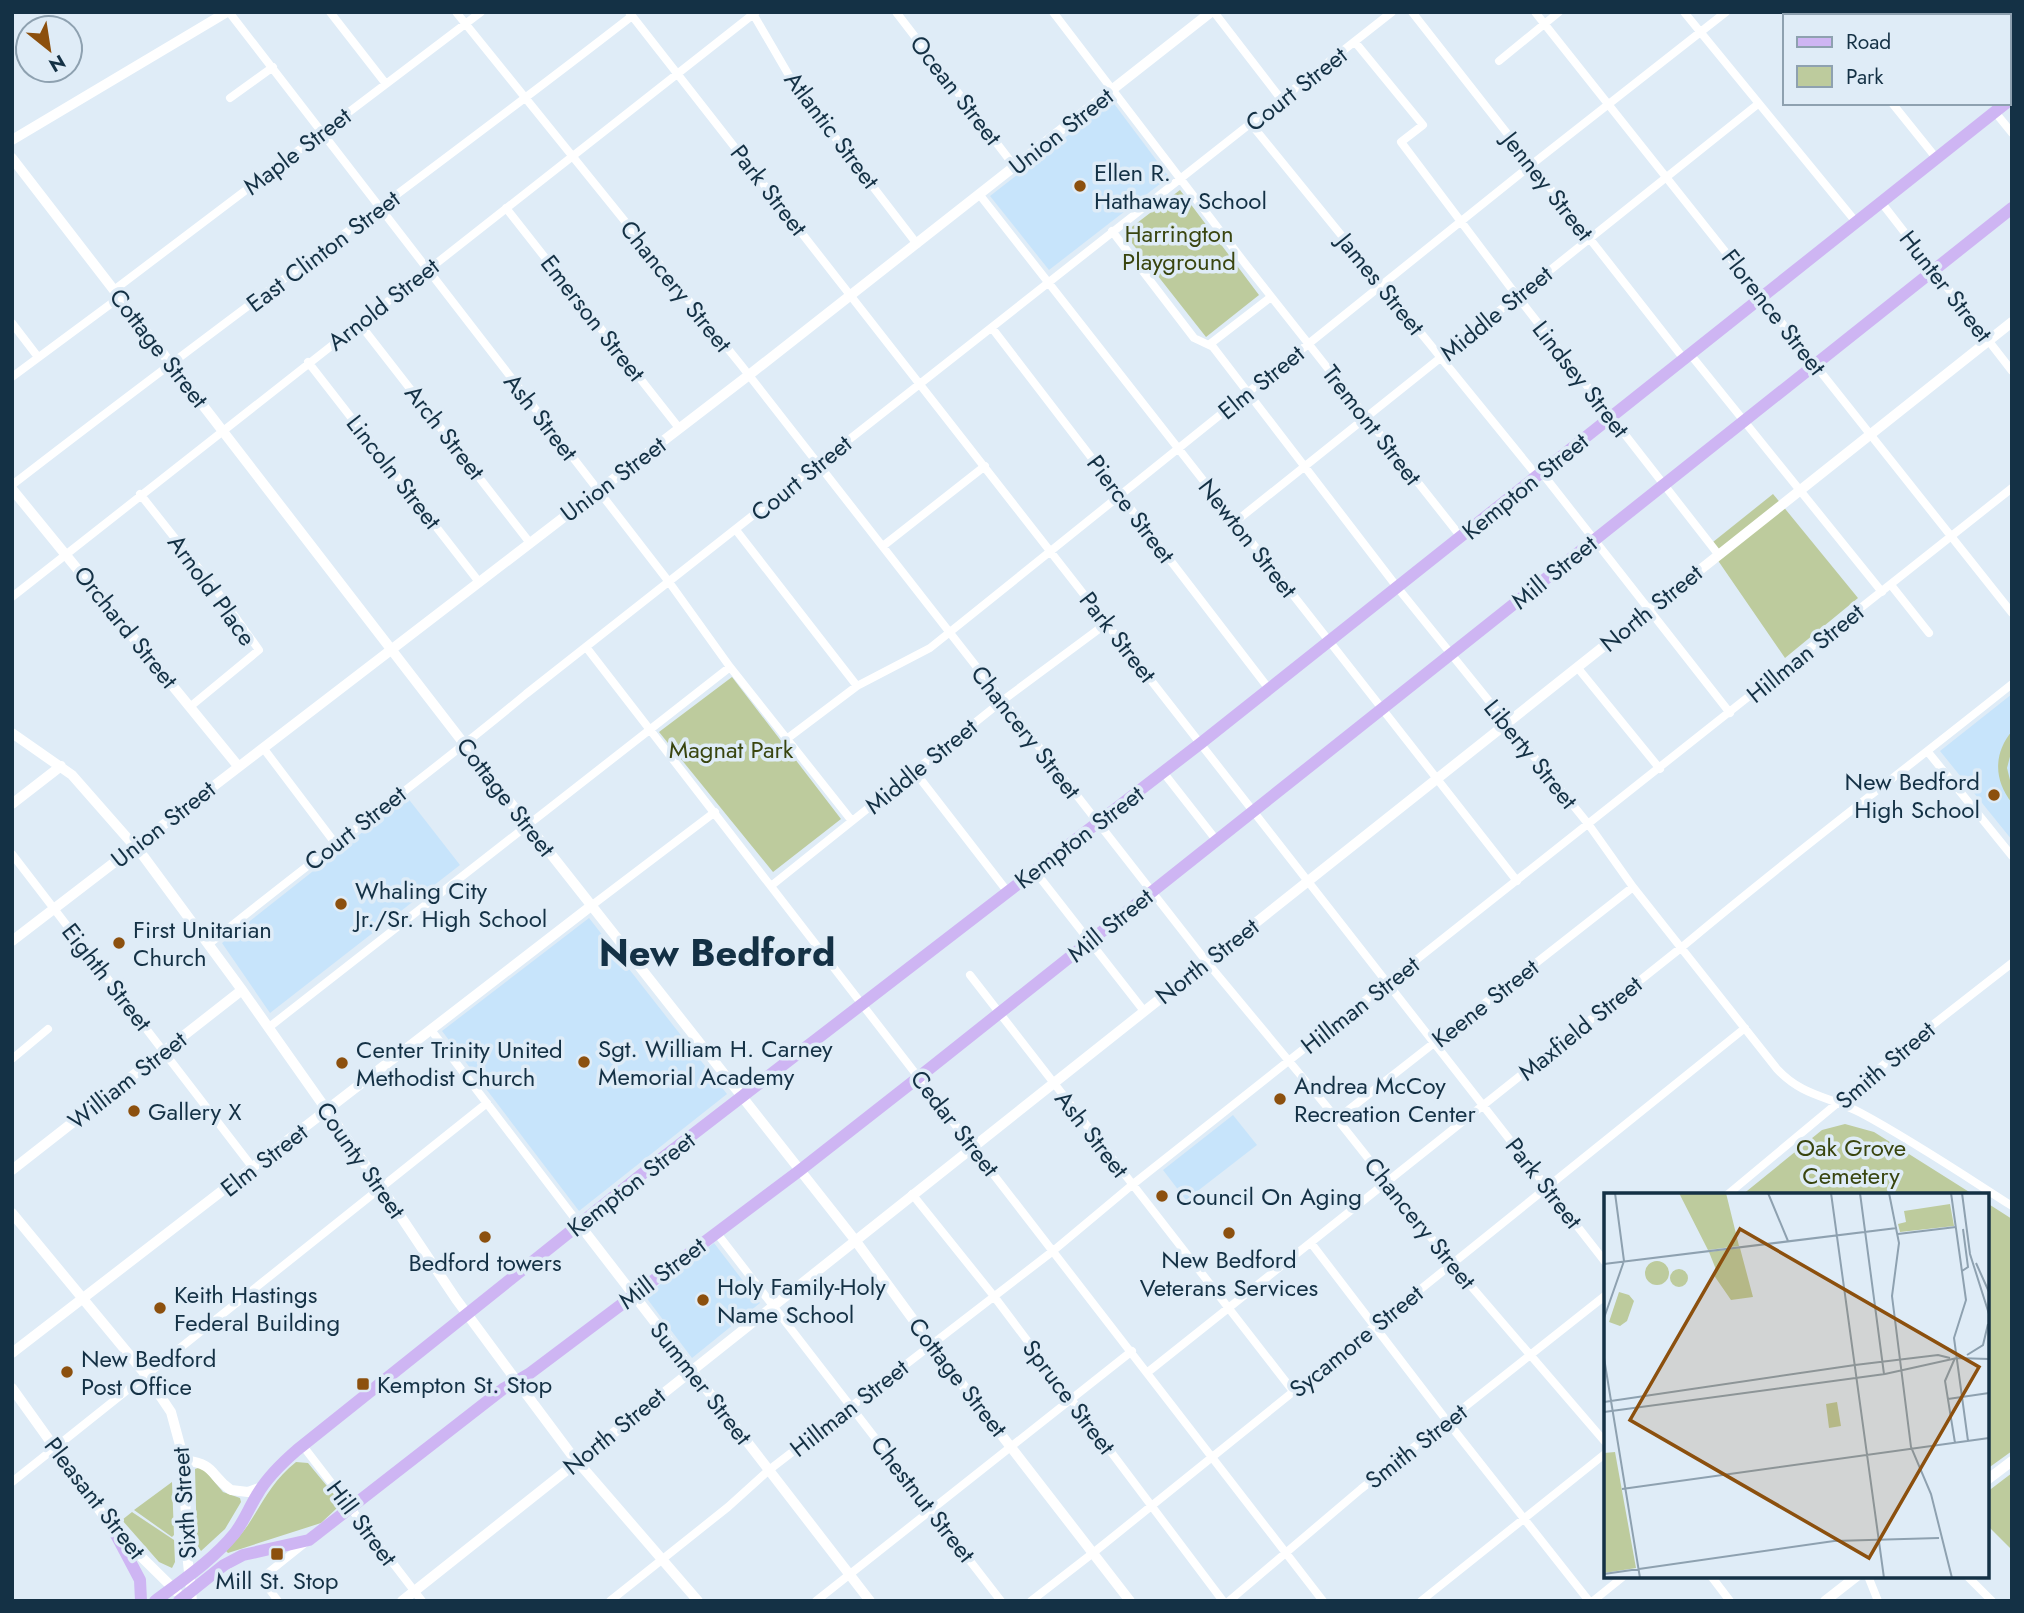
<svg xmlns="http://www.w3.org/2000/svg" width="2024" height="1613" font-family="Jost,sans-serif">
<rect width="100%" height="100%" fill="#dfecf7"/>
<path fill="#c7e4fb" d="M1112,101l57,76 -120,93 -59,-74z
M2012,694v146l-72,-89z
M407,797l53,68 -190,148 -48,-70z
M589,918l138,176 -148,117 -137,-180z
M1233,1115l24,30 -71,55 -23,-30z
M714,1243l46,60 -68,55 -47,-62z"/>
<path fill="#bdcb9d" d="M1180,190l79,105 -53,42 -82,-104z
M1773,494l85,104 -73,60 -77,-112z
M732,677l109,142 -68,53 -114,-140z
M2012,731v18l-5,19 5,20v15c-18,-22 -19,-49 0,-72z
M1845,1124l29,8 100,63h-232l80,-65z
M1987,1203l25,16v232l-25,18z
M296,1462l12,1 28,34 3,6 -2,5 -16,15 -93,30 -2,-2c7,-8 16,-17 22,-26 15,-23 25,-45 48,-63z
M198,1468h5l20,24 17,6 1,4 -16,27 -24,22 -4,-6 -2,-76z
M2012,1473v77l-25,-25v-33z
M172,1482l2,53 -2,2 -38,-27z
M132,1512l42,28 1,22 -3,6 -13,-6 -37,-42z"/>
<g fill="none" stroke-linecap="round" stroke-linejoin="round">
<path stroke="#fff" stroke-width="8" d="M229,12l440,570 61,85 122,154
M330,12l56,72
M456,12l285,353 465,596 131,158 115,145 154,179
M629,12l977,1251
M752,12l42,72 123,160
M896,12l119,155
M1053,12l194,254 214,271
M1214,12l67,87
M1412,12l272,347
M1535,12l477,601
M1684,12l172,210
M1819,12l3,4
M1961,12l2,4
M1355,42l68,83 -22,17 116,154 201,258
M1499,61l60,-49
M2008,71l4,4
M230,98l43,-31
M1892,103l45,56
M1995,112l17,21
M1251,124l286,352
M979,194l538,687
M1881,202l131,169
M506,208l173,220
M1112,231l82,107 19,9 184,240 192,238 44,62 144,182c26,28 52,27 84,44 52,28 101,61 151,93
M114,290l367,-278
M12,323l26,34
M359,323l171,220
M992,328l277,361
M1210,344l61,-47
M1690,354l192,238
M308,362l171,220
M12,377l108,-80
M1542,473l188,240
M12,485c205,-159 415,-310 620,-469
M140,494l79,100 40,56 -68,56
M1235,522l523,-418
M736,530l121,156
M883,546l102,-80
M1891,585l38,48
M12,597l744,-585
M586,647l737,954
M1577,667l83,102
M788,738l69,-52 73,-38 601,-483 195,-153
M264,749l71,94
M1928,752l84,104
M915,772l92,119
M1163,772l54,69
M12,854l241,314
M1034,870l110,141
M771,886l231,-185 105,-78
M591,906l124,-94
M209,944c104,-85 214,-164 317,-250l866,-682
M970,975l323,416
M268,1028l462,-361
M431,1030l148,194
M12,1059l36,-30
M1337,1119l296,-232
M912,1194l81,101 230,306
M1727,1195l185,-154 100,-78
M716,1232l285,369
M1311,1243l136,178 142,180
M1148,1372l534,-425c108,-91 220,-175 330,-263
M303,1446l119,155
M12,1482l475,-379
M1711,1576l19,25
M1868,1576l10,25
M1967,1576l25,25
M278,1601l-14,-19v-6l40,-32
M610,1601l118,-94 41,-37 284,-219 79,-66 880,-697
M816,1601l316,-250
M1031,1601l62,-48 652,-525
M1229,1601l132,-112 245,-194
M1421,1601l185,-148
M1593,1601l31,-25"/>
<path stroke="#fff" stroke-width="10" d="M12,140l215,-128
M12,158l453,587 390,495 76,104 199,257
M12,489l226,277
M12,733l60,42 72,82 98,133 139,197 75,112 68,92 47,63 127,147
M12,804l49,-38
M12,941l737,-566 462,-363
M12,1170l230,-180
M12,1213l134,162 25,37 13,48 3,93 5,48
M579,1224l291,377
M12,1353l579,-447
M12,1388l101,141 64,63
M184,1460c34,5 24,14 47,30l17,2 14,-5
M1987,1480l25,-19
M402,1601l1610,-1279
M1825,1601l32,-25"/>
<path stroke="#ceb5f3" stroke-width="12" d="M113,1529l27,51 1,21
M155,1601c28,-21 58,-41 80,-68 9,-12 14,-25 22,-38 10,-18 25,-32 40,-45l364,-291 540,-416 805,-640
M179,1601l45,-36 19,-10 66,-15 194,-151 26,-15 270,-203 120,-94 1093,-869"/>
</g>
<g fill="#8c500e" stroke="#dfecf7" stroke-width="2.5">
<circle cx="1080" cy="186" r="7"/>
<circle cx="1994" cy="795" r="7"/>
<circle cx="341" cy="904" r="7"/>
<circle cx="119" cy="943" r="7"/>
<circle cx="584" cy="1062" r="7"/>
<circle cx="342" cy="1063" r="7"/>
<circle cx="1280" cy="1099" r="7"/>
<circle cx="134" cy="1111" r="7"/>
<circle cx="1162" cy="1196" r="7"/>
<circle cx="1229" cy="1233" r="7"/>
<circle cx="485" cy="1237" r="7"/>
<circle cx="703" cy="1300" r="7"/>
<circle cx="160" cy="1308" r="7"/>
<circle cx="67" cy="1372" r="7"/>
<rect x="356" y="1377" width="14" height="14" rx="3.5"/>
<rect x="270" y="1547" width="14" height="14" rx="3.5"/>
</g>
<g text-anchor="middle" dominant-baseline="central" stroke-width="7" stroke-linejoin="round" paint-order="stroke">
<g font-size="24" fill="#143145" stroke="#dfecf7">
<text transform="translate(1296 89) rotate(-38)">Court Street</text>
<text transform="translate(956 90) rotate(52)">Ocean Street</text>
<text transform="translate(832 130) rotate(53)">Atlantic Street</text>
<text transform="translate(1061 131) rotate(-38)">Union Street</text>
<text transform="translate(297 151) rotate(-37)">Maple Street</text>
<text transform="translate(1548 186) rotate(52)">Jenney Street</text>
<text transform="translate(769 190) rotate(52)">Park Street</text>
<text transform="translate(323 251) rotate(-37)">East Clinton Street</text>
<text transform="translate(1381 284) rotate(51)">James Street</text>
<text transform="translate(676 286) rotate(51)">Chancery Street</text>
<text transform="translate(1946 286) rotate(52)">Hunter Street</text>
<text transform="translate(383 304) rotate(-38)">Arnold Street</text>
<text transform="translate(1774 312) rotate(52)">Florence Street</text>
<text transform="translate(1496 313) rotate(-39)">Middle Street</text>
<text transform="translate(593 318) rotate(52)">Emerson Street</text>
<text transform="translate(159 348) rotate(52)">Cottage Street</text>
<text transform="translate(1581 379) rotate(52)">Lindsey Street</text>
<text transform="translate(1261 382) rotate(-39)">Elm Street</text>
<text transform="translate(541 417) rotate(52)">Ash Street</text>
<text transform="translate(1372 425) rotate(52)">Tremont Street</text>
<text transform="translate(445 432) rotate(52)">Arch Street</text>
<text transform="translate(394 472) rotate(52)">Lincoln Street</text>
<text transform="translate(801 478) rotate(-39)">Court Street</text>
<text transform="translate(613 479) rotate(-37)">Union Street</text>
<text transform="translate(1525 486) rotate(-39)">Kempton Street</text>
<text transform="translate(1131 509) rotate(53)">Pierce Street</text>
<text transform="translate(1248 538) rotate(52)">Newton Street</text>
<text transform="translate(1554 572) rotate(-39)">Mill Street</text>
<text transform="translate(212 590) rotate(54)">Arnold Place</text>
<text transform="translate(1651 608) rotate(-39)">North Street</text>
<text transform="translate(126 627) rotate(51)">Orchard Street</text>
<text transform="translate(1118 637) rotate(52)">Park Street</text>
<text transform="translate(1805 653) rotate(-39)">Hillman Street</text>
<text transform="translate(1026 732) rotate(52)">Chancery Street</text>
<text transform="translate(1531 754) rotate(51)">Liberty Street</text>
<text transform="translate(921 766) rotate(-39)">Middle Street</text>
<text transform="translate(506 797) rotate(52)">Cottage Street</text>
<text transform="translate(163 824) rotate(-38)">Union Street</text>
<text transform="translate(355 828) rotate(-38)">Court Street</text>
<text transform="translate(1079 837) rotate(-37)">Kempton Street</text>
<text transform="translate(1110 925) rotate(-39)">Mill Street</text>
<text transform="translate(1207 961) rotate(-38)">North Street</text>
<text transform="translate(107 977) rotate(52)">Eighth Street</text>
<text transform="translate(1485 1003) rotate(-38)">Keene Street</text>
<text transform="translate(1360 1005) rotate(-38)">Hillman Street</text>
<text transform="translate(1580 1028) rotate(-39)">Maxfield Street</text>
<text transform="translate(1885 1065) rotate(-40)">Smith Street</text>
<text transform="translate(127 1080) rotate(-38)">William Street</text>
<text transform="translate(955 1123) rotate(52)">Cedar Street</text>
<text transform="translate(1092 1134) rotate(52)">Ash Street</text>
<text transform="translate(264 1160) rotate(-38)">Elm Street</text>
<text transform="translate(361 1160) rotate(55)">County Street</text>
<text transform="translate(1544 1183) rotate(52)">Park Street</text>
<text transform="translate(631 1184) rotate(-38)">Kempton Street</text>
<text transform="translate(1420 1223) rotate(51)">Chancery Street</text>
<text transform="translate(662 1273) rotate(-37)">Mill Street</text>
<text transform="translate(1356 1341) rotate(-39)">Sycamore Street</text>
<text transform="translate(958 1377) rotate(52)">Cottage Street</text>
<text transform="translate(701 1383) rotate(52)">Summer Street</text>
<text transform="translate(1069 1397) rotate(53)">Spruce Street</text>
<text transform="translate(849 1408) rotate(-38)">Hillman Street</text>
<text transform="translate(614 1431) rotate(-39)">North Street</text>
<text transform="translate(1416 1446) rotate(-38)">Smith Street</text>
<text transform="translate(95 1498) rotate(52)">Pleasant Street</text>
<text transform="translate(923 1499) rotate(52)">Chestnut Street</text>
<text transform="translate(184 1503) rotate(-94)">Sixth Street</text>
<text transform="translate(362 1523) rotate(53)">Hill Street</text>
</g>
<g font-size="24" fill="#143145" stroke="#dfecf7" text-anchor="start">
<text x="1094" y="172">Ellen R.<tspan x="1094" dy="28">Hathaway School</tspan></text>
<text x="1980" y="781" text-anchor="end">New Bedford<tspan x="1980" dy="28">High School</tspan></text>
<text x="355" y="890">Whaling City<tspan x="355" dy="28">Jr./Sr. High School</tspan></text>
<text x="133" y="929">First Unitarian<tspan x="133" dy="28">Church</tspan></text>
<text x="598" y="1048">Sgt. William H. Carney<tspan x="598" dy="28">Memorial Academy</tspan></text>
<text x="356" y="1049">Center Trinity United<tspan x="356" dy="28">Methodist Church</tspan></text>
<text x="1294" y="1085">Andrea McCoy<tspan x="1294" dy="28">Recreation Center</tspan></text>
<text x="148" y="1111">Gallery X</text>
<text x="1176" y="1196">Council On Aging</text>
<text x="1229" y="1259" text-anchor="middle">New Bedford<tspan x="1229" dy="28">Veterans Services</tspan></text>
<text x="485" y="1262" text-anchor="middle">Bedford towers</text>
<text x="717" y="1286">Holy Family-Holy<tspan x="717" dy="28">Name School</tspan></text>
<text x="174" y="1294">Keith Hastings<tspan x="174" dy="28">Federal Building</tspan></text>
<text x="81" y="1358">New Bedford<tspan x="81" dy="28">Post Office</tspan></text>
<text x="377" y="1384">Kempton St. Stop</text>
<text x="277" y="1580" text-anchor="middle">Mill St. Stop</text>
</g>
<g font-size="24" fill="#39450f" stroke="#dfecf7">
<text x="1179" y="233">Harrington<tspan x="1179" dy="28">Playground</tspan></text>
<text x="731" y="749">Magnat Park</text>
<text x="1851" y="1147">Oak Grove<tspan x="1851" dy="28">Cemetery</tspan></text>
</g>
<g font-size="38" font-weight="bold" fill="#143145" stroke="#dfecf7">
<text x="717" y="952">New Bedford</text>
</g>
</g>
<g transform="translate(1604 1193)">
<rect width="385" height="385" fill="#dfecf7"/>
<path d="M75,0h47l13,53 -31,4zM346,11l4,22 -54,6 -2,-8 8,-2 -2,-11zM136,55l13,49 -22,3 -18,-26 4,-2 -8,-20zM41 80a12 12 0 1 1 24 0a12 12 0 1 1-24 0ZM66 85a9 9 0 1 1 18 0a9 9 0 1 1-18 0ZM15,99l10,3 5,6 -7,20 -7,5 -11,-4zM233,209l4,24 -12,2 -3,-24zM11,259l21,116 -32,5v-120z" fill="#bdcb9d"/>
<path fill="none" stroke="#8ea1b0" stroke-width="2" d="M164,0l20,48M227,0l53,385M256,0l24,181M285,0l10,50 -7,53 19,151 20,47 21,84M347,0l15,107 -12,38 14,103M358,0l8,61 19,60M294,41l58,-7M372,70l13,29M0,71l293,-36M358,78l6,-4 -5,-38M0,125l20,-57 -9,-68M363,162l16,-10 5,-21M0,165l36,220M344,206l41,-6M0,209l251,-37 83,-10 12,3M0,219l281,-38 72,-16 32,1M351,250l-10,-62 10,-23M18,296l367,-51M0,381l230,-33 105,-3"/>
<path fill="#8c500e" fill-opacity="0.15" stroke="#8c500e" stroke-width="3.5" d="M136,36l239,138 -110,191 -239,-138z"/>
<rect width="385" height="385" fill="none" stroke="#143145" stroke-width="3.5"/>
</g>
<rect width="2024" height="1613" fill="none" stroke="#143145" stroke-width="28"/>
<rect x="1783" y="14" width="228" height="91" fill="#dfecf7" stroke="#8ea1b0" stroke-width="2"/>
<rect x="1797" y="37" width="35" height="10" fill="#ceb5f3" stroke="#8ea1b0" stroke-width="2"/>
<text x="1846" y="49" font-size="21" fill="#143145">Road</text>
<rect x="1797" y="66" width="35" height="21" fill="#bdcb9d" stroke="#8ea1b0" stroke-width="2"/>
<text x="1846" y="84" font-size="21" fill="#143145">Park</text>
<g transform="translate(49 49) rotate(150)"><circle r="33" fill="#dfecf7" stroke="#8ea1b0" stroke-width="2"/>
<path d="M0-5L12 26L0 18L-12 26Z" fill="#8c500e"/>
<text y="-10" font-size="19" font-weight="bold" text-anchor="middle" fill="#143145">N</text>
</g>
</svg>
